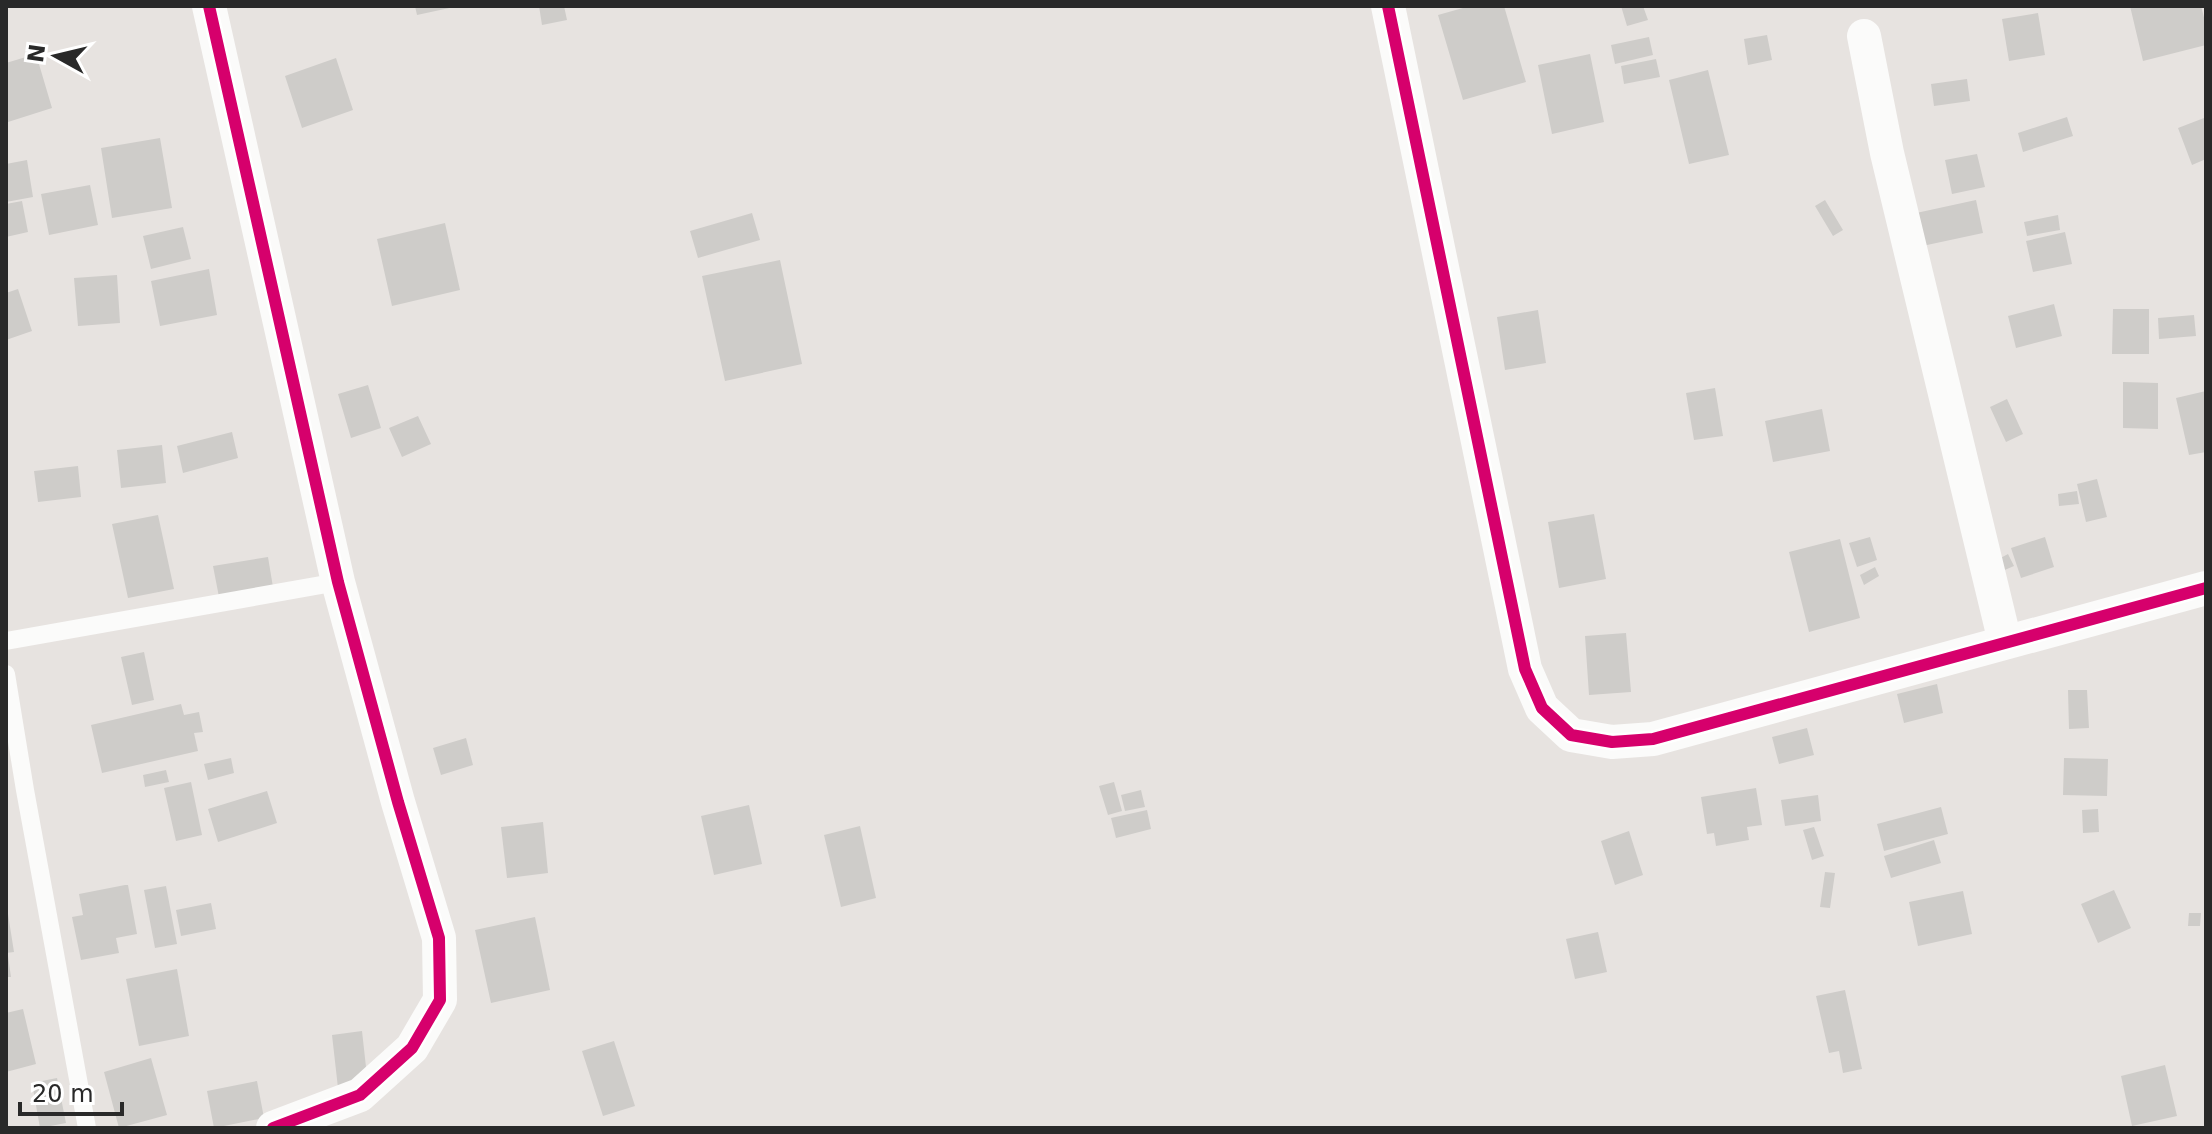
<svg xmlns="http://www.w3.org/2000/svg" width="2212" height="1134" font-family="'DejaVu Sans',sans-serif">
<rect width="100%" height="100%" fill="#e7e3e0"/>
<path fill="#ceccc9" d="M415,6h39v1l-37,8z
M539,6h25l3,14 -25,5z
M1470,6h34l22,76 -63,18 -25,-85z
M1621,6h22l5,14 -21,6z
M2130,6h71l5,19v20l-63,16z
M2038,13l7,42 -36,6 -7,-42z
M1767,35l5,25 -24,5 -4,-26z
M1649,37l4,18 -38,9 -4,-19z
M36,54l16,54 -44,14 -2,-59z
M1590,54l14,68 -52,12 -14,-69z
M336,58l17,52 -51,18 -17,-52z
M1656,59l4,18 -36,7 -3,-18z
M1708,70l21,85 -40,9 -20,-84z
M1967,79l3,22 -36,5 -3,-22z
M2067,117l6,19 -50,16 -5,-19z
M2204,118l2,7v34l-14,6 -14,-37z
M160,138l12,70 -60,10 -11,-70z
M1977,154l8,33 -33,7 -7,-34z
M27,160l6,37 -27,5v-38z
M90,185l8,40 -49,10 -8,-41z
M1825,200l18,30 -10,6 -18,-30z
M1976,200l7,33 -70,15 -6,-33z
M22,201l6,31 -22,5v-33z
M752,213l8,27 -62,18 -8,-27z
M2058,215l2,15 -33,6 -3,-14z
M445,223l15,67 -68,16 -15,-67z
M183,227l8,32 -40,10 -8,-33z
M2065,232l7,32 -39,8 -7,-31z
M780,260l22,104 -77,17 -23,-105z
M209,269l8,46 -57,11 -9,-45z
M117,275l3,48 -42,3 -4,-48z
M18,289l14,42 -26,9v-47z
M2054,304l8,32 -46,12 -8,-32z
M2113,309h36v45h-37z
M1538,310l8,53 -41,7 -8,-53z
M2194,315l2,21 -37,3 -1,-21z
M2123,382l35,1v46l-35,-1z
M368,385l13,43 -30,10 -13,-44z
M1715,388l8,48 -29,4 -8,-47z
M2206,391v61l-17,3 -13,-57z
M2007,399l16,35 -17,8 -16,-35z
M1822,409l8,42 -57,11 -8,-41z
M418,416l13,28 -29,13 -13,-29z
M232,432l6,26 -55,15 -6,-27z
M162,445l4,38 -45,5 -4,-38z
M78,466l3,31 -43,5 -4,-31z
M2097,479l10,38 -21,5 -9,-38z
M2077,491l2,13 -20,2 -1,-12z
M1594,514l12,65 -47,9 -11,-66z
M158,515l16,74 -46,9 -16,-74z
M1870,537l7,23 -20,7 -8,-24z
M2045,537l9,30 -33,11 -10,-30z
M1840,539l20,79 -51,14 -20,-80z
M2008,554l6,12 -14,6 -5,-11z
M268,557l5,30 -54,10 -6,-31z
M1875,567l4,9 -15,9 -4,-10z
M1626,633l5,59 -42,3 -4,-59z
M144,652l10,48 -22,5 -11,-48z
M1937,684l6,29 -39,10 -7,-29z
M2068,690h19l2,38 -20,1z
M181,704l3,11 15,-3 4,20 -9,1 4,18 -96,22 -11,-48z
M1807,728l7,27 -35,9 -7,-27z
M466,738l7,27 -32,10 -8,-27z
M231,758l3,15 -26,7 -4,-16z
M2064,758l44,1 -1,37 -44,-1z
M166,770l3,12 -24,5 -2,-12z
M191,782l11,53 -26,6 -12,-53z
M1114,782l8,29 -14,4 -9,-29z
M1756,788l6,37 -15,2 2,13 -33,6 -2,-13 -7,1 -6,-37z
M1141,790l4,17 -20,4 -4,-16z
M267,791l10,32 -59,19 -10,-33z
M1818,795l3,26 -36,5 -4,-26z
M749,805l13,59 -48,11 -13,-59z
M1941,807l7,27 -64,17 -7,-27z
M2098,809l1,23 -16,1 -1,-23z
M1147,810l4,19 -35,9 -5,-20z
M543,822l5,51 -41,5 -6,-51z
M860,826l16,72 -35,9 -17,-72z
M1814,827l10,29 -12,4 -9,-30z
M1629,831l14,44 -28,10 -14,-44z
M1934,840l7,23 -50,15 -7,-22z
M1825,872l10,1 -5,35 -10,-1z
M125,885h3l9,49 -21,4 3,15 -38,7 -9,-43 11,-2 -4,-21z
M166,886l11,58 -22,4 -11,-58z
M2114,890l17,38 -33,15 -17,-39z
M1963,891l9,43 -54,12 -9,-44z
M211,903l5,26 -35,7 -5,-26z
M2189,913h12l-1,13h-12z
M6,914h2l6,38 -8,1z
M535,917l15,73 -59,13 -16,-73z
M1598,932l9,40 -32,7 -9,-40z
M6,956h2l3,21h-5z
M177,969l12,67 -50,10 -13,-67z
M1845,990l17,79 -19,4 -4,-22 -10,2 -13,-57z
M23,1009l13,55 -30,8v-59z
M362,1031l6,54 -30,3 -6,-53z
M614,1041l21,65 -32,10 -21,-65z
M151,1058l16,57 -48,13 -15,-56z
M2165,1065l12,51 -45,10 -11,-50z
M57,1078l9,45 -26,5 -8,-45z
M257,1081l7,37 -50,10 -7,-37z"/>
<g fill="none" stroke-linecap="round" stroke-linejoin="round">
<path stroke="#fbfbfa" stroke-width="18" d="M6,641l332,-59
M6,674l19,116 62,338"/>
<path stroke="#fbfbfa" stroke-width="34" d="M209,6l129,576 60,220 41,136 1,62 -28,48 -52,47 -87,33
M1388,6l137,663 17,39 29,27 41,7 41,-3 553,-151
M1864,36l23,117 118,489"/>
<g stroke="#fff" stroke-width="17">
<path id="cycleway" d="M209,6l129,576 60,220 41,136 1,62 -28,48 -52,47 -87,33
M1388,6l137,663 17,39 29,27 41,7 41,-3 553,-151"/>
</g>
<use href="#cycleway" stroke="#d6006c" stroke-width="12"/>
</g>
<rect width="2212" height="1134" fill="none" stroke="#292929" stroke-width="16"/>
<g transform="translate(56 56) rotate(278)" stroke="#ffffff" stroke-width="6" paint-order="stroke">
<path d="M0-6L14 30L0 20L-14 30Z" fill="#292929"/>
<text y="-12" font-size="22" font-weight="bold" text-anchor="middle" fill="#292929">N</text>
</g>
<path d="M20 1102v12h102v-12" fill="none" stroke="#292929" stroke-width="4"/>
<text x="32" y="1102" font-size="24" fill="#292929" stroke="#ffffff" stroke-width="6" paint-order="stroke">20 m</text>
</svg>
